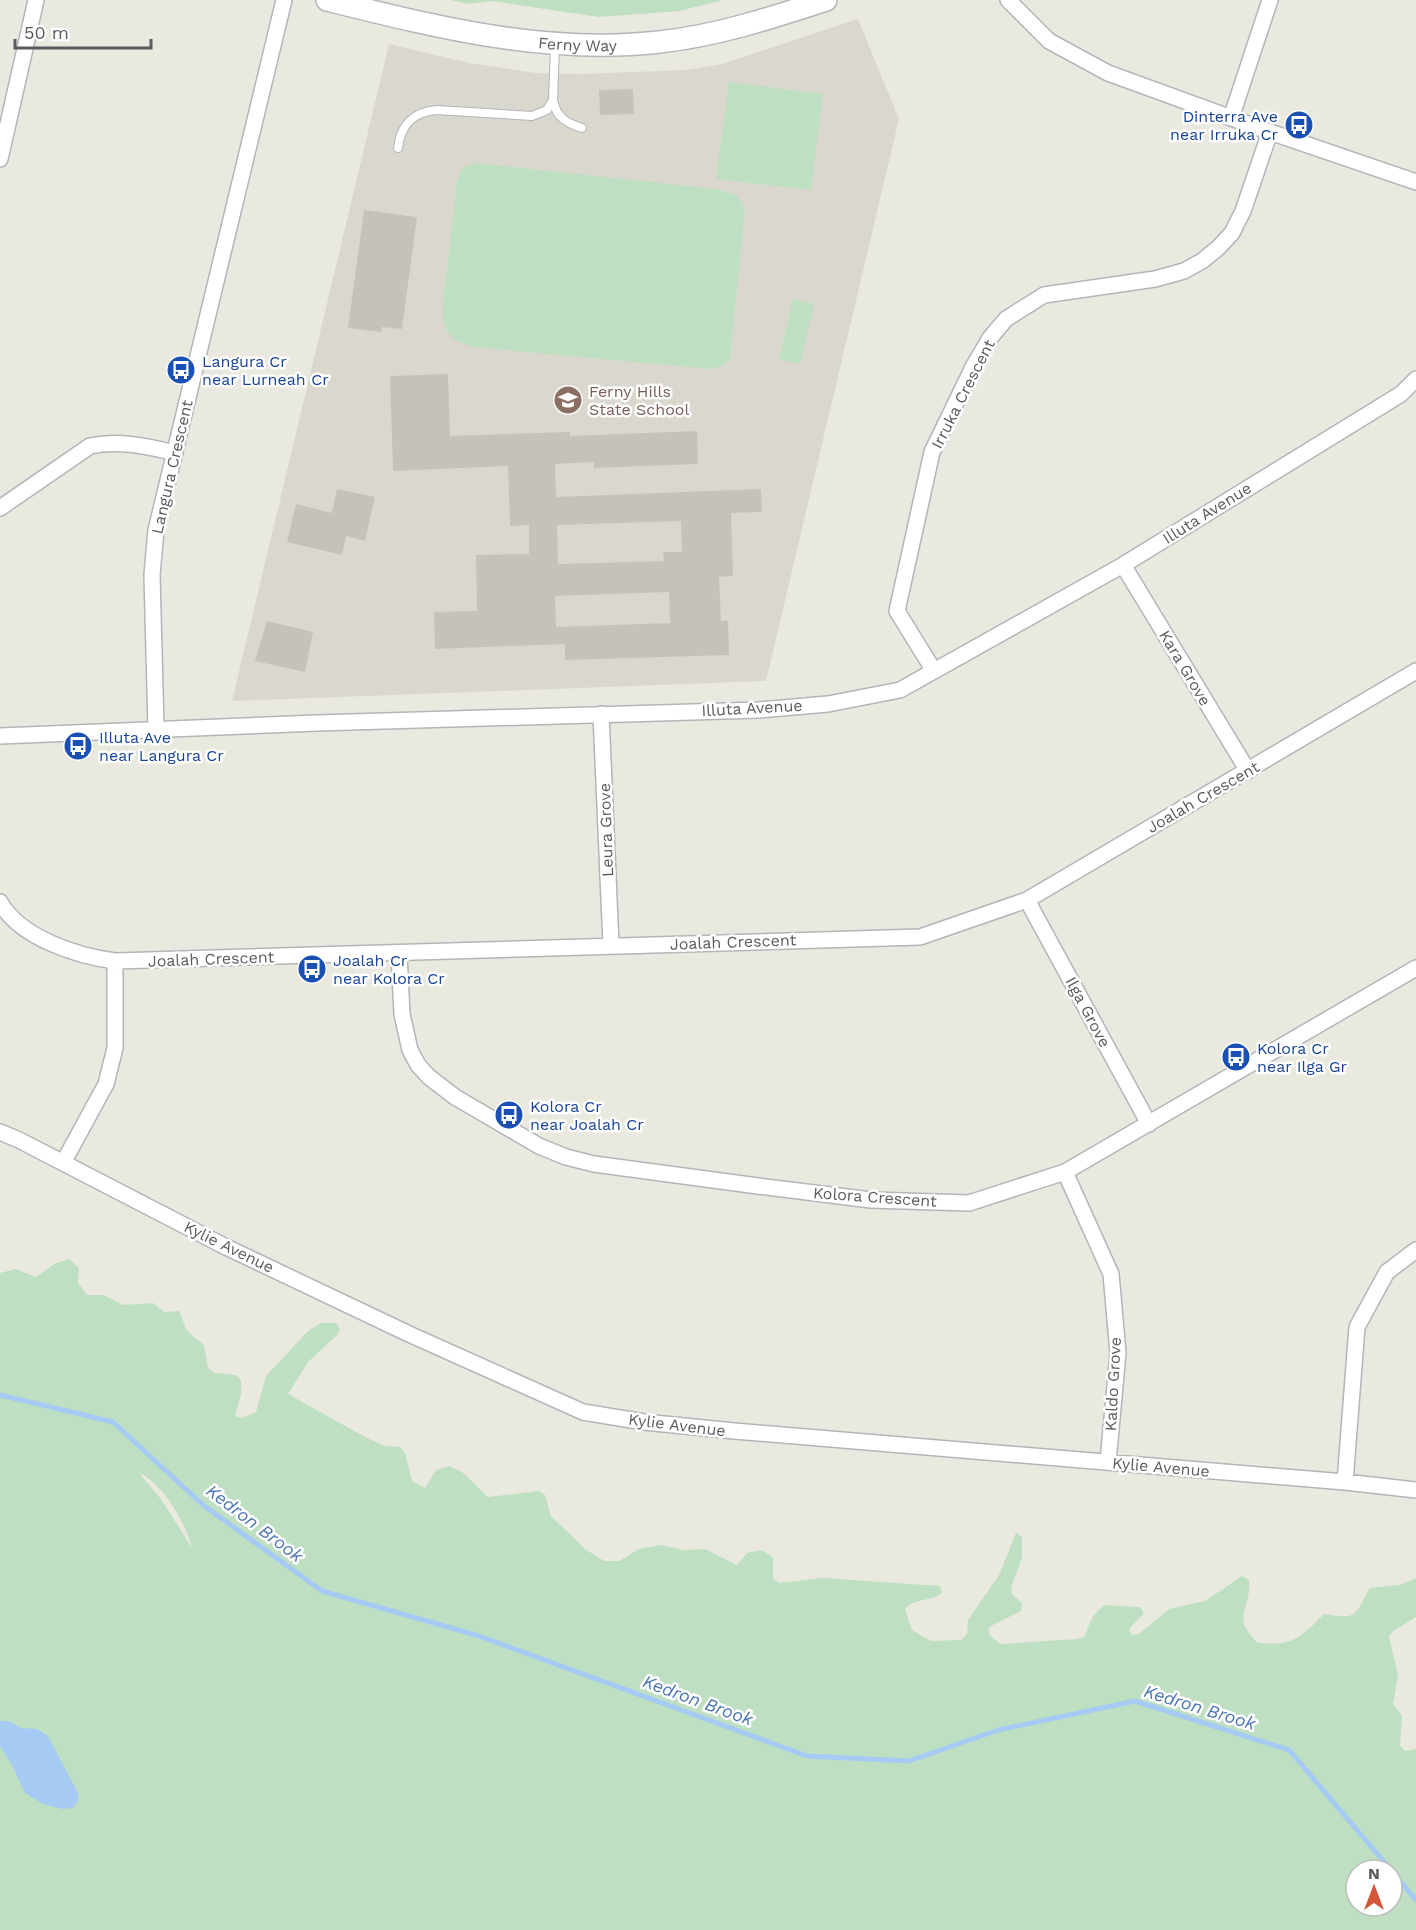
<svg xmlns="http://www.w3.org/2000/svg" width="1416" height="1930" font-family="'Work Sans',sans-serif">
<rect width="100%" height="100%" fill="#eae9e0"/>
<path fill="#dad8ce" d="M858,19l41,100 -133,562 -534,20 157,-657 80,19 67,10 46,1 104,-4 36,-6z"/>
<path fill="#bedfc1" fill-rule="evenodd" d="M451,0h272l-44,11 -80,6 -107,-16 -24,3z
M729,82l94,12 -12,96 -95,-11z
M475,163l241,26 21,6 8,15 -15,149 -8,7 -11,3 -237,-22c-12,-3 -25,-8 -29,-21 -5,-14 0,-41 2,-56 3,-29 7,-59 10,-89l5,-13z
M793,299l21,5 -14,60 -21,-5z
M69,1259l10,9 -1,15 9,12h16l20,10 30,-2 11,9 15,-1 8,20 17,14 4,23 6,5 22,2 5,5v15l-6,21 7,2 14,-6 10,-36 42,-45 13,-8h15l4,6 -3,6 -29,27 -20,32 77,43 20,9 15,1 5,6 7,28 13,7 11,-18 13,-4 13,6 26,25 51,-6 6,4 6,21 34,33 19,12h15l20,-12 22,-4 23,5 21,-1 32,16 10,-12 14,-3 12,7v22l6,4 44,-5 117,8 2,7c-12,9 -28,5 -37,16l7,21 19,11 30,-1 6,-6 1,-14 31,-45 17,-42 6,4v21l-11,29 1,7 10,9 -1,8 -32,16v8l12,9 76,-5 7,-2 9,-21 11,-11 36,2 4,6 -15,16 3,6 7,-1 30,-25 36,-8 37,-25 7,4c3,30 -20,36 9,63 35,3 42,-5 66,-29 34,6 30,2 46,-26l30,-3 16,-7v39l-23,14 -4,6 9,38 -5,29 9,12 -2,29 5,6 11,-2v181h-1416v-657l16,-4 20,8 18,-13zM139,1473c24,10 47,51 53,75l-31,-49zM1356,1870h36v36h-36z"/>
<path fill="#a5cbf5" d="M0,1721h8l14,7 15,1 11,7 30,57v7l-5,8 -10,1 -20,-5 -18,-11 -13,-28 -12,-19z"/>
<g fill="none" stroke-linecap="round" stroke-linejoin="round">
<path stroke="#a5cbf5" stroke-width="5" d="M0,1395l113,27 90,83 119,86 154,44 331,121 102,5 89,-31 137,-29 154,49 102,120
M1392,1872l24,28"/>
</g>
<path fill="#c5c2bc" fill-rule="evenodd" d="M633,89l1,25 -34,1 -1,-25z
M364,210l53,7 -15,112 -20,-2 -1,5 -33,-4z
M448,374l2,62 120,-4v4l127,-5 1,33 -104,4v-6l-39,2 1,33 205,-8 1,23 -31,1 2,63 -14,1 2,44h7l1,34 -164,5v-16l-130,5 -1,-37 43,-1 -1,-56 53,-1v-29l-19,1 -2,-60 -115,5 -3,-95zM681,521l1,31h-19l1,9 -106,3 -1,-39zM669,592l1,31 -114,4 -1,-31z
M337,489l38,8 -10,44 -19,-5 -4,19 -55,-13 9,-38 36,9z
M267,621l46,11 -8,40 -50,-11z"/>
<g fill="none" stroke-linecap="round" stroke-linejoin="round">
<g stroke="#b3b5b9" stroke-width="10">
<path id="lane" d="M553,100c3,17 13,23 29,28
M398,148c3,-24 15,-36 39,-38l95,6 15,-6 6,-10 2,-54"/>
</g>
<g stroke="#b3b5b9" stroke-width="18">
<path id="street" d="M1008,0l41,41 59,32 162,59 146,50
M1231,118l39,-118
M0,159l36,-159
M0,508l90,-62c28,-6 57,0 85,7
M1123,565l125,206
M934,671l-37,-60 35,-159 42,-87 16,-27 16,-19 38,-24 111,-16 29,-8 18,-10 16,-13 14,-15 11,-22 27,-79
M601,714l10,231
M156,729l-4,-154 4,-45 128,-530
M0,736l317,-13 442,-13 69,-6 72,-14 223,-125 278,-171 15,-15
M1027,900l122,224
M0,902c20,36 77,54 115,59l805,-24 107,-37 389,-229
M399,954l3,60 8,36 8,15 11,12 26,20 84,49 27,11 28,7 164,22 113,14 98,3 96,-31 351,-204
M0,1132l19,8 207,107 183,87 174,78 61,10 90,9 611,51 71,8
M63,1163l43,-79 9,-36v-87
M1065,1172l46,102 7,79 -10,109
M1345,1482l12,-155 30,-55 29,-22"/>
</g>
<g stroke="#b4b6bb" stroke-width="24">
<g id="secondary">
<path id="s1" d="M327,0c109,27 219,55 332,42 57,-6 112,-24 167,-42"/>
</g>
</g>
<use href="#lane" stroke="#fff" stroke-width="8"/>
<use href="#street" stroke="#fff" stroke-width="15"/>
<use href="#secondary" stroke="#fff" stroke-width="21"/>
</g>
<defs>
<g id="bus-disc" transform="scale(1.5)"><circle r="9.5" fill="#1a4fb4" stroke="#fff"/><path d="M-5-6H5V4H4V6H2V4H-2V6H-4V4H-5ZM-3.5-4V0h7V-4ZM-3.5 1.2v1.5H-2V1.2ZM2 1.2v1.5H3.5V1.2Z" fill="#fff"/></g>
<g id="school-disc" transform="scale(1.5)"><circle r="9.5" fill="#8d6e63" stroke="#fff"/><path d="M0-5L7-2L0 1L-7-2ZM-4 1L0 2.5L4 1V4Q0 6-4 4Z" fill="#fff"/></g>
</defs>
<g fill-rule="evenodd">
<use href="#bus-disc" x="1299" y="125"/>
<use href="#bus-disc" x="181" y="370"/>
<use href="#school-disc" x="568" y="400"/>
<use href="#bus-disc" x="78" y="746"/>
<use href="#bus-disc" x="312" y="969"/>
<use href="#bus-disc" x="1236" y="1057"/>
<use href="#bus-disc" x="509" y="1115"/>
</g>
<g text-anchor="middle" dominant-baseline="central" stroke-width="5" stroke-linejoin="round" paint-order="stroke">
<g font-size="16" fill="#595b5f" stroke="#fff">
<text stroke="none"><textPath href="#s1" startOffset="255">Ferny Way</textPath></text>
<text transform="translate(963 394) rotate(-63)">Irruka Crescent</text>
<text transform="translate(172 467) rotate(-77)">Langura Crescent</text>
<text transform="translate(1207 513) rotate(-32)">Illuta Avenue</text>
<text transform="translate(1185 668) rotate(59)">Kara Grove</text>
<text transform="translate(752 708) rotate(-3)">Illuta Avenue</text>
<text transform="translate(1203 797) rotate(-30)">Joalah Crescent</text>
<text transform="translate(606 830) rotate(-92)">Leura Grove</text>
<text transform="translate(733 942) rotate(-2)">Joalah Crescent</text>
<text transform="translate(211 959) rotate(-2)">Joalah Crescent</text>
<text transform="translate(1088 1012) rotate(62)">Ilga Grove</text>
<text transform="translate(875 1197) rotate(4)">Kolora Crescent</text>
<text transform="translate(229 1247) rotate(26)">Kylie Avenue</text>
<text transform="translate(1113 1384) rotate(-87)">Kaldo Grove</text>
<text transform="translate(677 1425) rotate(7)">Kylie Avenue</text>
<text transform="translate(1161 1467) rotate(5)">Kylie Avenue</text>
</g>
<g font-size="16" fill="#164399" stroke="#fff" text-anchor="start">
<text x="1278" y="116" text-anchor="end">Dinterra Ave<tspan x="1278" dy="18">near Irruka Cr</tspan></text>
<text x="202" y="361">Langura Cr<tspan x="202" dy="18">near Lurneah Cr</tspan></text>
<text x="99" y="737">Illuta Ave<tspan x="99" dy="18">near Langura Cr</tspan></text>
<text x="333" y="960">Joalah Cr<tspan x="333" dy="18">near Kolora Cr</tspan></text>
<text x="1257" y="1048">Kolora Cr<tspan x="1257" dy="18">near Ilga Gr</tspan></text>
<text x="530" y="1106">Kolora Cr<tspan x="530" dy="18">near Joalah Cr</tspan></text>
</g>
<g font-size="16" fill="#785e54" stroke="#fff" text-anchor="start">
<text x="589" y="391">Ferny Hills<tspan x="589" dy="18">State School</tspan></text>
</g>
<g font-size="18" font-style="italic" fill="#4c75b4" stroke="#fff">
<text transform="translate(255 1523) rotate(37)">Kedron Brook</text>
<text transform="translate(698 1700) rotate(20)">Kedron Brook</text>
<text transform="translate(1200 1707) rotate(17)">Kedron Brook</text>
</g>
</g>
<g transform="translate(1374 1888)"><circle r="28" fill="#ffffff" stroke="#bdbdbf" stroke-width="1.5"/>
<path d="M0-4.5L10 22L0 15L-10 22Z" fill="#d5553b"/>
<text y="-9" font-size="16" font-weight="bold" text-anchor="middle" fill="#595b5f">N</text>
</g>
<path d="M15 39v9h136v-9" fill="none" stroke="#595b5f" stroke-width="3"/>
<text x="24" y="39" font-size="18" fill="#595b5f" stroke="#ffffff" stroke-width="4.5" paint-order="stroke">50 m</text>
</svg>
